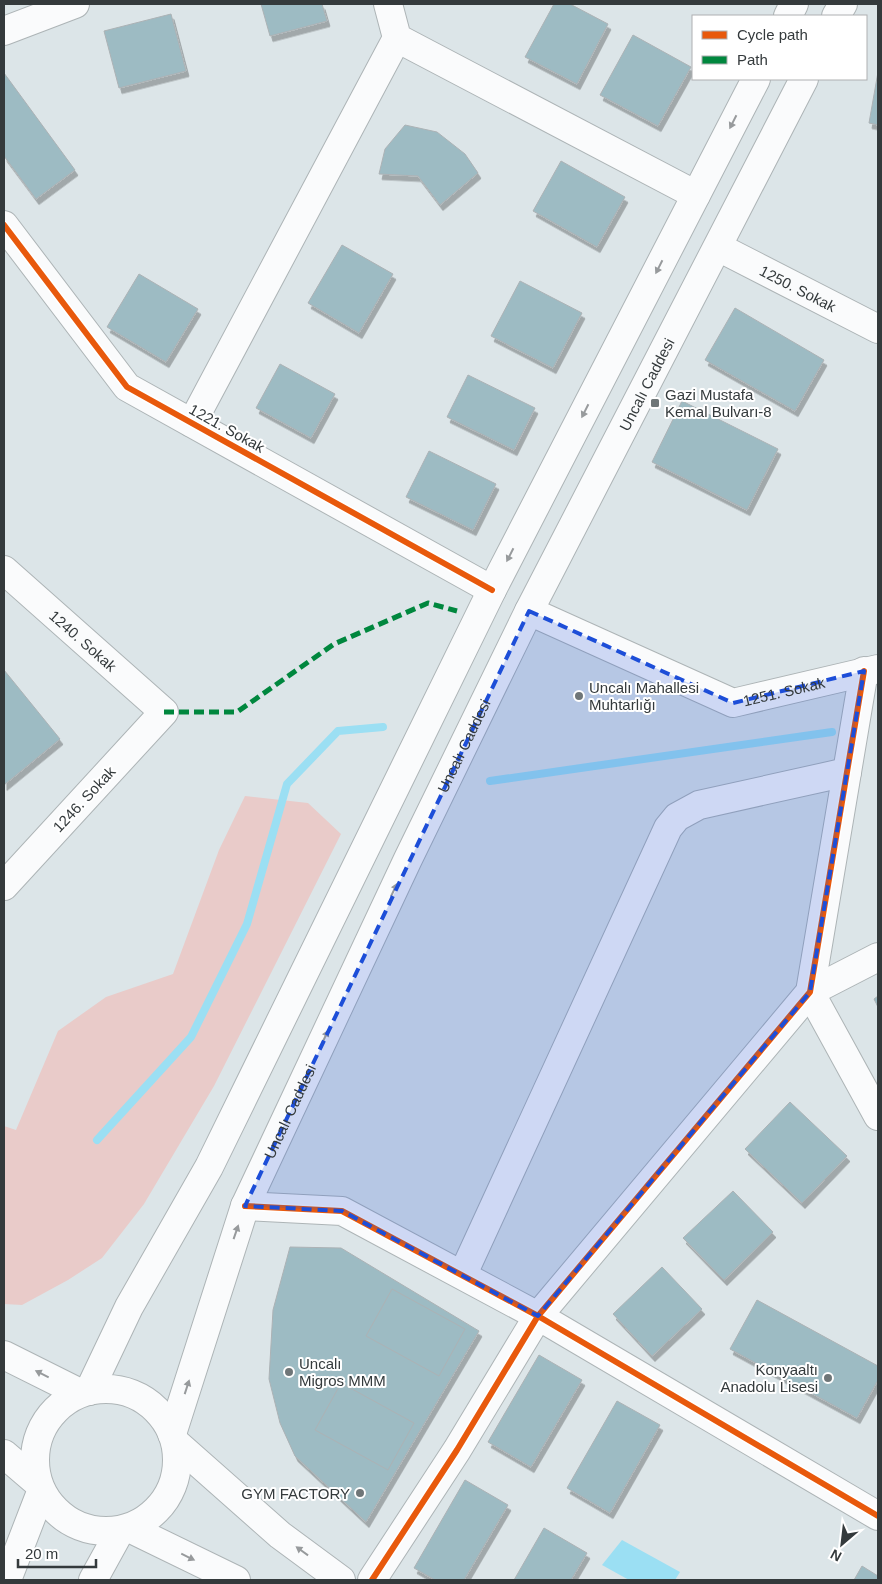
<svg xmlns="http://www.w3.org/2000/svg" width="882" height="1584" font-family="Helvetica,sans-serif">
<defs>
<filter id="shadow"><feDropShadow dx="3" dy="5.5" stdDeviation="0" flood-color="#0004"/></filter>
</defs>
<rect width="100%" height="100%" fill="#dce5e8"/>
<path fill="#e9cbc9" d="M245,796l63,7 33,31 -127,252 -70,118 -42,54 -34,22 -46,25 -18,-1v-178l12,4 42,-99 48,-34 67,-23 46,-124z"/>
<path fill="#9bdff3" d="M622,1540l58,32 -5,8h-46l-27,-15z"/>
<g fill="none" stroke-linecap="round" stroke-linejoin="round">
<path stroke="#9bdff3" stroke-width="8" d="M490,781l342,-49
M97,1140l94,-103 56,-113 40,-140 51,-53 45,-4"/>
</g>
<path fill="#9dbbc3" stroke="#acb2b5" filter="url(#shadow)" d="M261,4h61l5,17 -57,15z
M554,4h16l38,20 -31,60 -52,-27z
M171,14l15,57 -67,17 -15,-57z
M633,35l58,32 -33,59 -58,-31z
M878,72v53l-9,-2z
M4,73l71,97 -39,29 -32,-43z
M405,125l32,7 28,22 13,19 -38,32 -22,-29 -39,-2 6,-25z
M561,161l64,36 -28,50 -64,-36z
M342,245l51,29 -34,59 -51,-30z
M139,274l59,35 -32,53 -59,-35z
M520,281l62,32 -29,55 -62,-32z
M735,308l89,52 -29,51 -90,-51z
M280,364l55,30 -24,44 -55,-30z
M468,375l67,33 -21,42 -67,-33z
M682,401l96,48 -31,61 -95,-48z
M429,451l67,33 -23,46 -67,-33z
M4,670l56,69 -56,46z
M878,996v11l-4,-8z
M790,1102l57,54 -45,47 -57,-54z
M733,1191l40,41 -49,48 -41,-42z
M290,1247l51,1 138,83 -113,191 -71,-66 -15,-33 -11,-44 4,-69z
M662,1267l40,42 -50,47 -39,-42z
M392,1289l73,40 -26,47 -73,-40z
M757,1300l121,66v14l-21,38 -127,-69z
M539,1355l43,25 -51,87 -43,-25z
M341,1383l73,40 -26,47 -73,-40z
M617,1401l43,24 -50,88 -43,-25z
M465,1480l43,25 -44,75h-29l-21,-12z
M544,1528l43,25 -16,27h-57z
M862,1566l16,10v4h-24z"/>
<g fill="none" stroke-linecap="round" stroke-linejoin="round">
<g stroke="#adb4b6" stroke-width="30">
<g id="minor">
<path d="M388,4l9,34 299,157"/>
<path d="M4,31l71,-27"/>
<path d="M4,225l123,162 365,203"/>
<path id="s1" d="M718,247l160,82"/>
<path d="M192,423l205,-385"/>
<path id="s2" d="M4,570l160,142 -160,174"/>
<path id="s3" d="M529,611l204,92 145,-34"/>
<path d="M878,957l-68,35 68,124"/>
<path d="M245,1206l97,5 196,105 340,200"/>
<path d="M463,1274l205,-446 9,-11 22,-12 148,-33"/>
<path d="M4,1355l76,38"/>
<path d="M176,1443l104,92 61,45"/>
<path d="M4,1454l34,29"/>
<path d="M129,1528l107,52"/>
<path d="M372,1580l85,-130 81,-134 272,-324 54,-321"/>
</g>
</g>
<g stroke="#adb4b6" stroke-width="30">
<g id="major">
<path d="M788,16l6,-12"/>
<path d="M836,16l7,-12"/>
<circle cx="106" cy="1460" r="71"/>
<path d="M89,1391l40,-84 80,-140 283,-577 264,-511"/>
<path id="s4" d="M172,1434l73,-228 163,-347 121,-248 275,-532"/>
<path d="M7,1580l34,-88"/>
<path d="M93,1580l27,-49"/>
</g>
</g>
<use href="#minor" stroke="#fafbfc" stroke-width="28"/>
<use href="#major" stroke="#fafbfc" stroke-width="28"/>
<path stroke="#00873e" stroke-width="5" stroke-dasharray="10 5" stroke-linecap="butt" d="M164,712h73l97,-68 94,-41 29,8"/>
<g stroke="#fff" stroke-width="9">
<path id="cycleway" d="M4,225l123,162 365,203
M245,1206l97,5 196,105 340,200
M372,1580l85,-130 81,-134 272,-324 54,-321"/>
</g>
<use href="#cycleway" stroke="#e8590c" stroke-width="6"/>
</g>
<defs><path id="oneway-solid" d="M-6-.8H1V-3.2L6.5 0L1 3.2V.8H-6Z" transform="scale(1.25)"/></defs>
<g fill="#979a9c">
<use href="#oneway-solid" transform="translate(733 122) rotate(117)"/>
<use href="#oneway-solid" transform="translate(659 267) rotate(117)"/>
<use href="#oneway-solid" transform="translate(585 411) rotate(117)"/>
<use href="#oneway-solid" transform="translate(510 555) rotate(117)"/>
<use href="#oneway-solid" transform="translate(394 890) rotate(-65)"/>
<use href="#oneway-solid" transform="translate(325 1037) rotate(-65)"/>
<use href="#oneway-solid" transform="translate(236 1232) rotate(-71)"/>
<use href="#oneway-solid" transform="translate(42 1374) rotate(-153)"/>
<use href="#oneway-solid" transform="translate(187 1387) rotate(-72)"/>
<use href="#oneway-solid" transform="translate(302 1551) rotate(-144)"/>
<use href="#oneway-solid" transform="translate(188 1557) rotate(26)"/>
</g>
<path fill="#1d4ed8" fill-opacity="0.2" stroke="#1d4ed8" stroke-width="4" stroke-dasharray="10 6" stroke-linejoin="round" d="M529,611l204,92 131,-32 -54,321 -272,324 -196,-105 -97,-5z"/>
<g fill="#6f7678" stroke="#fff" stroke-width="2">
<rect x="650" y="398" width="10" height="10" rx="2.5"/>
<circle cx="579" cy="696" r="5"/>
<circle cx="289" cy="1372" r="5"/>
<circle cx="828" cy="1378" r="5"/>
<circle cx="360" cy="1493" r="5"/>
</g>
<g text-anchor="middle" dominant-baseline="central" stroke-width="4" stroke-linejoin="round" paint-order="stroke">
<g font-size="15" fill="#343a3c" stroke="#fff">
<text stroke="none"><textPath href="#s1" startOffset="90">1250. Sokak</textPath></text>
<text stroke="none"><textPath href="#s4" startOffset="1154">Uncalı Caddesi</textPath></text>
<text transform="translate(227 428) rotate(29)">1221. Sokak</text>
<text stroke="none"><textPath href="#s2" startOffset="106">1240. Sokak</textPath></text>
<text stroke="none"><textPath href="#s3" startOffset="276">1251. Sokak</textPath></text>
<text stroke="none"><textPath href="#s4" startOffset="749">Uncalı Caddesi</textPath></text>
<text transform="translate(84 799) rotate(-47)">1246. Sokak</text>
<text stroke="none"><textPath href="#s4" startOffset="344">Uncalı Caddesi</textPath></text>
</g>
<g font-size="15" fill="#343a3c" stroke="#fff" text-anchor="start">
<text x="665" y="394">Gazi Mustafa<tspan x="665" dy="17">Kemal Bulvarı-8</tspan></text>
<text x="589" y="687">Uncalı Mahallesi<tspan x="589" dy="17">Muhtarlığı</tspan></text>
<text x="299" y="1363">Uncalı<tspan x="299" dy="17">Migros MMM</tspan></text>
<text x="818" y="1369" text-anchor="end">Konyaaltı<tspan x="818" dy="17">Anadolu Lisesi</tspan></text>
<text x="350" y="1493" text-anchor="end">GYM FACTORY</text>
</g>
</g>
<rect width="882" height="1584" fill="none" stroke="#343a3c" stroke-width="10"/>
<rect x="692" y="15" width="175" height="65" fill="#ffffff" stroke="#aeb0b1"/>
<rect x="702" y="31" width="25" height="8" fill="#e8590c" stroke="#aeb0b1"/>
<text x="737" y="40" font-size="15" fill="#343a3c">Cycle path</text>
<rect x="702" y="56" width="25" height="8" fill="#00873e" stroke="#aeb0b1"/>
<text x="737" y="65" font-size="15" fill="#343a3c">Path</text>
<g transform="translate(842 1544) rotate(208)" stroke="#ffffff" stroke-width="4" paint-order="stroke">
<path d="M0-4L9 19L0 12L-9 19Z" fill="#343a3c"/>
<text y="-8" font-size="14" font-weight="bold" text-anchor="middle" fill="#343a3c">N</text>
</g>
<path d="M18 1559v8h78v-8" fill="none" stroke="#343a3c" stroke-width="2.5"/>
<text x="25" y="1559" font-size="15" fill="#343a3c" stroke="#ffffff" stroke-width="4" paint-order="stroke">20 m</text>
</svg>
